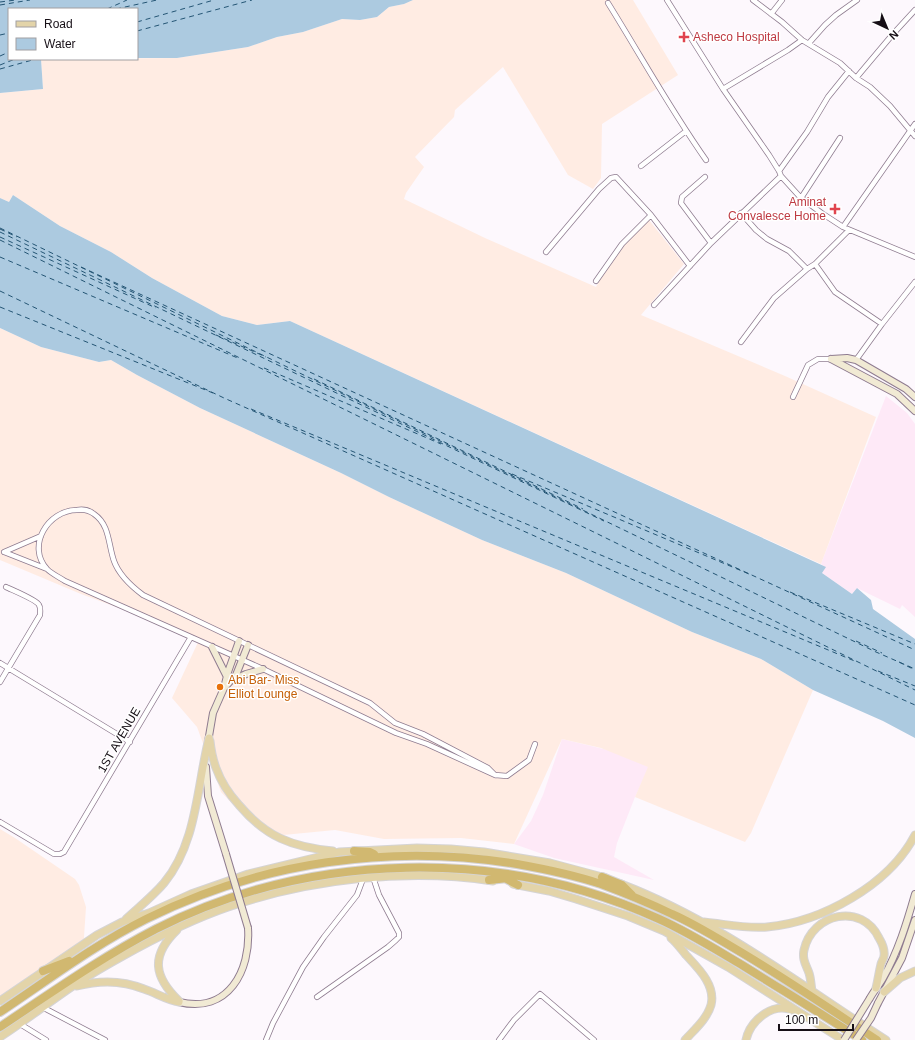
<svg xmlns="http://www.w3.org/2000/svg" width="915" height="1040" font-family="Helvetica,sans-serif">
<rect width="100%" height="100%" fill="#fdf8fd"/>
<path fill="#fee9f7" d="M886,396l21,17 8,11v193l-13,-12 -2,4 -43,-21 -5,6 -30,-21 3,-6 -4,-3z
M562,739l58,14 29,14 -14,30 -18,46 -3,14 40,23 -100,-22 -40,-14 17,-23 12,-26z"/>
<path fill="#ffece3" d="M413,0h220l45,75 -76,49 -1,54 -8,11 -25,-14 -65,-108 -48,43 -1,7 -39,40 9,10 -18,26 -2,6 81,39 111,49 23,-42 30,-25 35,44 -43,51 144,61 91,41 -55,147 -531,-243 -33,4 -35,-9 -70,-38 -41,-26 -51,-26 -47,-31 -4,7 -9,-4v-105l43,-4 -2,-30 136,-1 71,-11 29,-10 26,-5 39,-13 18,1 17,-3 12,-10 15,-3z
M0,328l41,19 58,15 12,-2 26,15 63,33 141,65 48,24 93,43 84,33 126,59 69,27 52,31 -62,143 -6,9 -110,-45 13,-30 -47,-19 -39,-9 -48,105 -53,-6 -77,1 -49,-9 -62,6 -36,-27 -16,-17 -24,-65 -25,-29 28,-60 -119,-44 -81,-34z
M0,829l15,9 60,41 4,6 7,22 -2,30 2,7 -86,56z"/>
<path fill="#accae0" d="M0,0h413l-9,4 -15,3 -12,10 -17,3 -18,-1 -39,13 -26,5 -29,10 -71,11h-40v-49h-128v50h32l2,30 -43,4z
M13,195l47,31 51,26 41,26 70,38 35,9 33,-4 536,246 -4,6 30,21 5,-6 14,12 2,9 42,30v99l-32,-17 -70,-31 -52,-31 -69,-27 -126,-59 -84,-33 -93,-43 -48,-24 -141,-65 -63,-33 -26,-15 -12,2 -58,-15 -41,-19v-130l9,4z"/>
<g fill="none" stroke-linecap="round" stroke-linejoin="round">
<path stroke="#245574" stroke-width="1" stroke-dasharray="5 4" stroke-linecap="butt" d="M0,2l16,-2
M0,5l30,-5
M107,9l20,-9
M116,9l41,-9
M137,22l77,-22
M137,31l115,-31
M0,35l9,-2
M0,56l9,-4
M0,65l15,-6
M0,69l36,-10
M0,228l876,424 39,17
M0,229l17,8
M0,232l604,289
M0,237l156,71
M0,240l915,450
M0,257l240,102
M81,267l834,383
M0,291l224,107 691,307
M0,307l213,86
M216,335l50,22
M264,368l177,76
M314,379l269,130
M251,409l606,253
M512,474l237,100
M790,592l125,52
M856,641l26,12
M899,662l16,8
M878,671l37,15"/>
<g stroke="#8f7c90" stroke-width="6">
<path id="street" d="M667,0l56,89 46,66 10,16 2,5 20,22 22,16 20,13 72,30
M753,0l29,22 20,18 38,23 16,15 14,9 20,19 25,30
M608,3c33,53 62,106 98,157
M771,14l11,-14
M809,43l16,-18 11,-10 21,-15
M856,78l37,-44 22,-24
M723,89l65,-39 14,-10
M641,166l45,-35
M779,171l28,-39 21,-35 21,-26
M705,177l-23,20 -1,6 30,40
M801,198l39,-60
M741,213l15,17 11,9 22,12 18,18 8,-5 34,-34
M843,227l72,-103
M546,252l53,-63 12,-11 5,-1 35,38 39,51
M815,264l20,28 47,32
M596,281l26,-37 29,-29
M654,305l57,-62 70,-67
M741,342l33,-44 33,-29
M856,360l26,-36 33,-42
M793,397l15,-32 10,-6h13
M4,552l43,17
M4,552l37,-16
M0,663l130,79
M0,682l40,-67c0,-3 1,-7 -1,-10 -2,-5 -27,-15 -33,-18
M495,775l-7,-7 -65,-34 -28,-11 -25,-20 -227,-108c-12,-9 -24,-20 -29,-34 -6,-17 -4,-36 -20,-47 -5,-4 -11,-5 -17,-4 -29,0 -51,36 -30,59 5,5 12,8 18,12l198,88 133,64 31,11 68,31 12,1 22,-16 6,-16
M0,822l54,32h6l4,-2 127,-215
M317,997l71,-50 8,-7 3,-3v-4l-20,-38 -6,-18
M44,1008l61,32
M20,1024l26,16
M266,1040l7,-17 30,-56 21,-30 33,-42 6,-16
M499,1040l15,-20 26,-26 54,46"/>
</g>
<g stroke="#8f7c90" stroke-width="8">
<path id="secondary" d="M831,359l66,35 18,17
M831,359l16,-1 9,2 50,29 9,8
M212,647l15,30
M233,680l13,-6 17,-5
M224,688l12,-13 12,-30
M208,742l5,-29 11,-25 4,-16 11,-31
M206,767l2,29 18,58
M870,998c4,-7 9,-13 13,-20 15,-26 24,-56 32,-84
M179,1002c49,12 72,-31 69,-74
M878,1003l24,-45 13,-38"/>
</g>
<g stroke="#d5d4d5" stroke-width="9">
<path id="primary" d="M210,741c1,9 3,19 6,27 5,14 13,26 23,37 27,32 53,42 94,46
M513,884l36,7 27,8 52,17 36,15 64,36 115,73
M621,884c97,37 179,101 265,156
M126,919c13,-12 27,-23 38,-36 33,-40 33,-97 45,-145
M704,922c21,2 42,7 63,5 55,-5 122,-42 148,-92
M177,930c-27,26 -23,47 2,71
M671,938c6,5 10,11 15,17 12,13 30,30 25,50 -4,14 -17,25 -26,35
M77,986c23,-6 45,-6 67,3 12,4 23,11 35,13
M812,991c-1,-5 -1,-12 -3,-18 -3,-8 -7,-14 -5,-23 8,-37 58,-48 75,-12 3,5 6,12 5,18 0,2 -2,5 -3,8 -2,8 -3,16 -5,24
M884,992l16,-14 15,-7
M0,1001l97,-66 25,-13 27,-9 42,-19 57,-20 91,-22 78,-4 34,1 33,3 66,11 56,15
M0,1037c23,-15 44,-31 67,-47 17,-12 36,-23 54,-33 34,-19 69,-37 107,-50 82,-28 179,-39 265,-26
M746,1040c4,-19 26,-38 46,-30"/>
</g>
<g stroke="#d5d4d5" stroke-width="10">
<path id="highway" d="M354,851l16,1 4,2
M503,877l15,8
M602,877l20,8 10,10
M489,880l19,-2
M43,971l26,-10
M0,1012c48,-32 94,-67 146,-93 114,-57 245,-76 371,-55 28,5 57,11 84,20 24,9 48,19 71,30 25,11 48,26 72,40 45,27 89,57 133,86
M0,1027c51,-34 102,-70 156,-98 155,-78 346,-82 503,-10 29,13 56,30 83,46 40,25 80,49 120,75"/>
</g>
<use href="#street" stroke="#fff" stroke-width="4.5"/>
<use href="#secondary" stroke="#f1ead4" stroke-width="6"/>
<use href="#primary" stroke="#e3d4a9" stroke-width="7"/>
<use href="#highway" stroke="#d1b870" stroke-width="8"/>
<g stroke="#8f7c90" stroke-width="8" stroke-linecap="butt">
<path id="secondary-bridge" d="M226,854l22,74
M844,1040l26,-42
M856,1040l15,-22 7,-15"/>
</g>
<use href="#secondary-bridge" stroke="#f1ead4" stroke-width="6"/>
</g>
<g fill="#e0444e" stroke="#fff" stroke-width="1.5">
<path d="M682 31h4v4h4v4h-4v4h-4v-4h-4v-4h4z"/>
<path d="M833 203h4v4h4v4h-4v4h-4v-4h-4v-4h4z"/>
</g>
<circle fill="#e8710a" stroke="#fff" stroke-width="1.5" cx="220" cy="687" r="4"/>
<g text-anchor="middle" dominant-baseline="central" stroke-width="3" stroke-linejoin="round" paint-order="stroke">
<g font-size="12" fill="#be3a42" stroke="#fff" text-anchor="start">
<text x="693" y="37">Asheco Hospital</text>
<text x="826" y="202" text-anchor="end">Aminat<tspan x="826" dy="14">Convalesce Home</tspan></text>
</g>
<g font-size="12" fill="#c56008" stroke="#fff" text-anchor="start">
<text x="228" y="680">Abi Bar- Miss<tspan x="228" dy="14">Elliot Lounge</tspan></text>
</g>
<g font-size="12" fill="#160f16" stroke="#fff">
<text transform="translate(119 740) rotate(-60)">1ST AVENUE</text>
</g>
</g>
<rect x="8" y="8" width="130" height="52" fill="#ffffff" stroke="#a29fa2"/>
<rect x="16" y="21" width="20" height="6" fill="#e3d4a9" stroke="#a29fa2"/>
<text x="44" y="28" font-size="12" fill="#160f16">Road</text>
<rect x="16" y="38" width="20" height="12" fill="#accae0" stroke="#a29fa2"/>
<text x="44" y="48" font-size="12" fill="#160f16">Water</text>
<g transform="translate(887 28) rotate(136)" stroke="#ffffff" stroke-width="3" paint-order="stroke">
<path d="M0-3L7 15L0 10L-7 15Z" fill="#160f16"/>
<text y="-6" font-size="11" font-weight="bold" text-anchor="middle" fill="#160f16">N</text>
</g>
<path d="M779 1024v6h74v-6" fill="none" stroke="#160f16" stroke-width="2"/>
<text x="785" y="1024" font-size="12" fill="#160f16" stroke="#ffffff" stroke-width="3" paint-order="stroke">100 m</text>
</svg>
